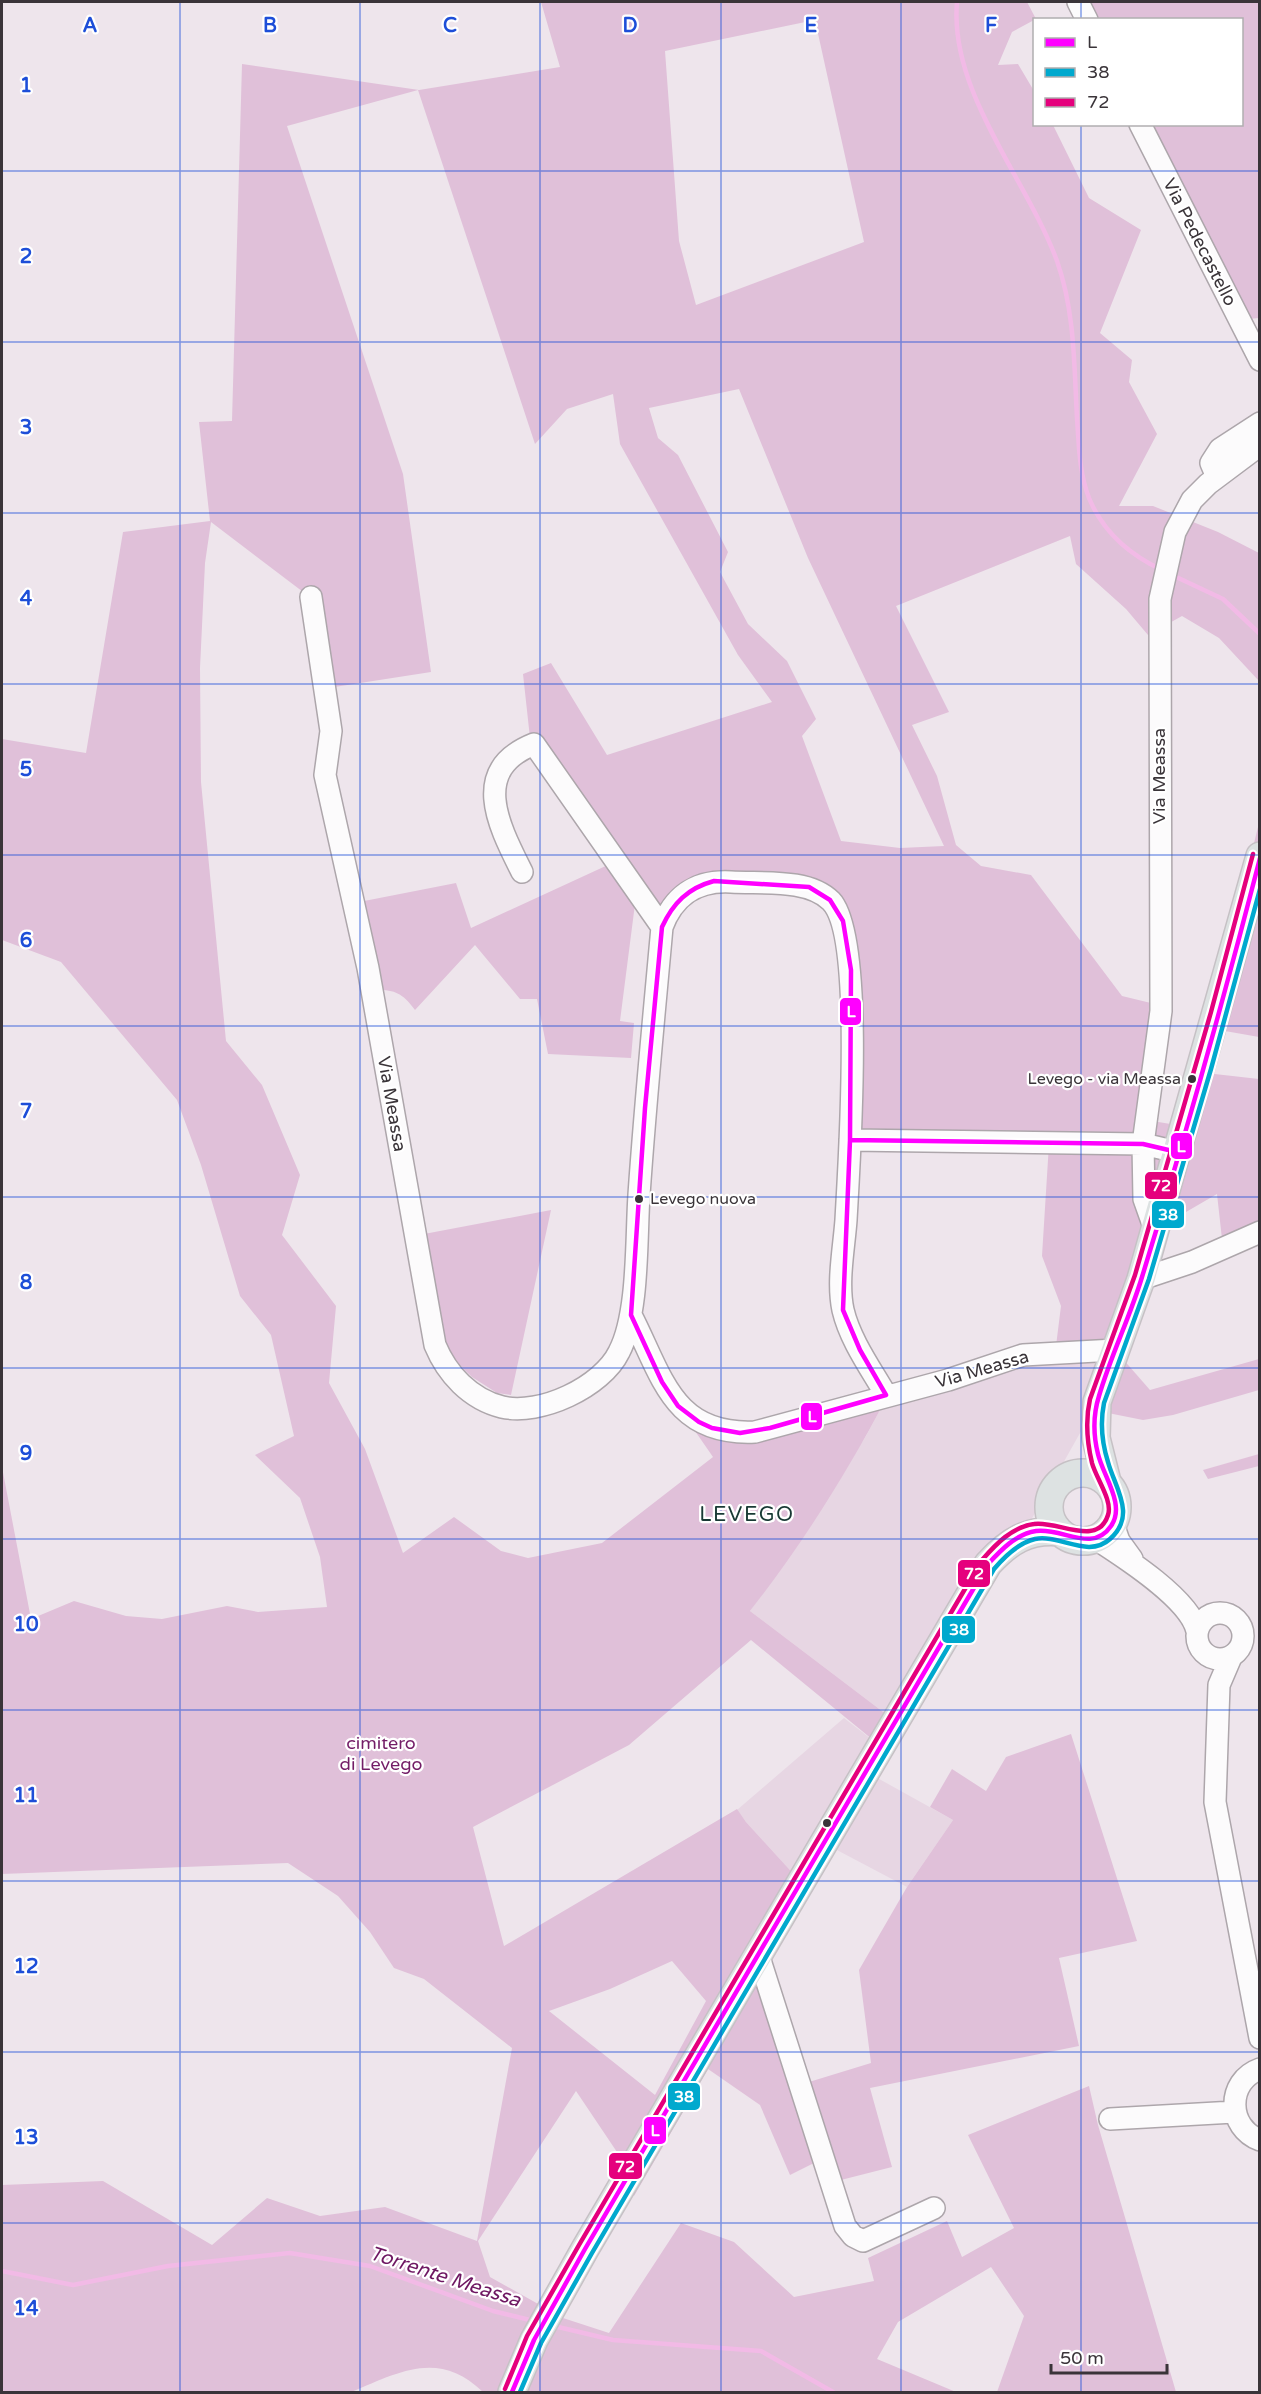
<svg xmlns="http://www.w3.org/2000/svg" width="1261" height="2394" font-family="'Varela Round',sans-serif">
<rect width="100%" height="100%" fill="#eee5ec"/>
<path fill="#e7d6e3" d="M1115,1350l-22,60 -71,126 -123,188 -149,-113 60,-86 56,-89 21,-39 106,-30z
M844,1718l40,31 -12,26 81,45 -46,67 -72,-38 -25,43 -64,-70 -9,-12z"/>
<path fill="#e0c0d9" fill-rule="evenodd" d="M541,2h486l9,17 -24,13 -14,33 20,-1 16,27v33l19,1 36,73 52,32 -41,103 32,27 -3,22 28,52 -38,72h34l65,26 41,21v128l-40,-43 -37,-22 -34,19 -22,-26 -50,-45 -6,-28 -174,70 53,106 -37,13 25,51 19,69 25,21 50,9 91,121 33,8 -9,116 37,6 14,-54 62,7v153l-36,16 -6,-54 -62,36 -40,120 35,40 109,-31v31l-86,25 -30,5 -50,-10 22,-59 -60,3 6,-48 -19,-50 7,-112 -199,-4 -9,-218 -34,-30 -93,-5 -42,27 -37,-10 -15,117 14,2 -3,35 -83,-4 -11,-55h-17l-45,-54 -60,65c-11,-15 -19,-21 -39,-20l-17,-88 97,-19 15,45 139,-64 -80,-126 -7,-64 28,-11 56,92 165,-53 -34,-47 -118,-211 -7,-50 -46,15 -32,35 -117,-354 -131,36 116,348 28,198 -103,16 -13,-87 -104,-79 -6,41 -5,105 1,114 25,259 36,44 38,90 -18,60 54,71 -7,77 36,66 38,104 51,-36 47,34 27,7 74,-15 111,-86 -18,-26 26,8 166,-42c-39,74 -85,148 -137,214l149,113 -15,25 -133,-109 -122,105 -156,82 31,119 233,-137 9,13 64,70 -51,90 37,104 75,-23 -12,-93 48,-83 46,-67 -23,-13 22,-38 34,22 20,-34 65,-23 66,207 -78,17 20,88 -209,42 22,79 -55,14 -9,-25 -38,19 -30,-70 -52,-36 -74,127 -13,-38 -45,-67 -98,150 12,36 73,41 46,15 72,-110 53,19 60,55 80,-16 -6,-23 79,-37 15,36 52,-29 -46,-93 121,-49 9,39 78,267h-179l27,-76 -33,-49 -93,55 -21,37 79,33h-473c-44,-43 -84,-20 -132,0h-349v-207l101,-4 109,64 55,-47 53,18 65,-9 92,34 35,-193 -88,-69 -30,-11 -24,-36 -32,-36 -50,-33 -286,11v-407l29,152 43,-18 52,15 36,3 65,-13 31,6 69,-5 -7,-50 -20,-59 -45,-43 39,-19 -23,-101 -31,-39 -39,-131 -24,-65 -116,-138 -59,-22v-201l84,14 37,-221 87,-11 -11,-99 33,-1 10,-357 177,26 141,-23zM815,20l49,222 -168,63 -17,-64 -14,-190zM739,389l69,169 136,288 -44,2 -59,-7 -39,-105 14,-17 -29,-58 -39,-37 -28,-52 8,-20 -50,-97 -20,-17 -9,-30zM672,1961l34,40 -51,94 -106,-84 61,-22z
M1086,2h173v316l-11,1 -99,-194 93,-1v-104l-147,-1z
M1259,823v214l-51,-9z
M551,1210l-40,185 -14,-2 -25,-16 -26,-25 -22,-118z
M1259,1454v12l-51,13 -5,-9z"/>
<g fill="none" stroke-linecap="round" stroke-linejoin="round">
<path stroke="#f2bae6" stroke-width="4.5" d="M957,2c-8,90 70,177 100,259 18,51 17,104 20,157 2,28 2,54 12,80 14,34 41,57 73,72
M1172,575l51,24 37,35
M2,2271l71,14 95,-19 122,-13 80,13 123,45 41,10
M554,2326l59,14 148,11 72,41"/>
<g stroke="#ada6ab" stroke-width="24">
<path id="minor" d="M1078,2l9,18
M1140,124l120,236
M1217,477l-6,-14 9,-14 40,-26
M311,597l20,134 -6,44 43,193 67,377c12,29 35,54 67,62 38,9 100,-20 117,-55 20,-38 17,-113 20,-157 6,-89 15,-179 23,-268 12,-32 35,-47 69,-45 31,2 77,-4 100,19 34,35 18,263 15,319 -2,28 -9,62 -3,90 7,30 28,59 43,85
M522,872c-23,-46 -53,-102 12,-128l128,183
M850,1140l293,4 34,8
M1155,1230l-11,-31 -1,-55 18,-133 -1,-412 15,-67 17,-32 16,-16 52,-39
M1141,1279l51,-17 68,-30
M631,1315c31,60 41,121 124,117l193,-52 75,-25 92,-5
M1113,1524l6,17 13,18
M1096,1539c28,18 94,60 101,92
M1197 1636a23 23 0 1 1 46 0a23 23 0 1 1-46 0Z
M1231,1657l-12,28 -4,117 45,236
M758,1954l87,272 8,10 10,5 71,-33
M1260,2069c-34,12 -33,59 0,71
M1110,2119l124,-7"/>
</g>
<g stroke="#c6c1c5" stroke-width="30">
<path id="major" d="M1049 1507a34 34 0 1 1 68 0a34 34 0 1 1-68 0Z
M1107,1482l-11,-44 1,-36 44,-123 119,-423
M512,2392l22,-52 51,-91 403,-685c21,-23 40,-35 72,-32"/>
</g>
<use href="#minor" stroke="#fcfbfc" stroke-width="21"/>
<use href="#major" stroke="#dde2e2" stroke-width="27"/>
<g stroke="#fff" stroke-width="9">
<path id="bus-1" d="M714,881l95,6 21,13 13,21 8,49 -1,170 -7,170 17,40 26,45 -116,33 -30,5 -28,-5 -13,-6 -21,-16 -16,-24 -31,-67 14,-207 17,-181c11,-24 26,-39 52,-46z
M850,1140l293,4 34,8
M512,2392l22,-52 51,-91 403,-685c13,-14 28,-30 48,-33 26,-4 56,23 75,-5 15,-21 -8,-50 -13,-72 -5,-20 -5,-39 1,-58 12,-41 31,-79 43,-119 43,-139 82,-279 118,-419"/>
</g>
<g stroke="#fff" stroke-width="9">
<path id="bus-2" d="M520,2392l21,-49 51,-90 402,-684c11,-13 24,-26 41,-30 25,-5 53,20 75,0 27,-24 5,-51 -2,-77 -6,-19 -8,-39 -4,-59l45,-124 62,-210 49,-180"/>
</g>
<g stroke="#fff" stroke-width="9">
<path id="bus-3" d="M505,2389l22,-53 52,-91 403,-685c14,-16 30,-33 52,-36 23,-4 64,24 74,-9 5,-14 -12,-37 -16,-52 -5,-21 -7,-42 -2,-64l45,-124 76,-263 42,-158"/>
</g>
<use href="#bus-1" stroke="#f0f" stroke-width="4.5"/>
<use href="#bus-2" stroke="#00a9ce" stroke-width="4.5"/>
<use href="#bus-3" stroke="#e5007d" stroke-width="4.5"/>
</g>
<path fill="none" stroke="#1d4ed8" stroke-width="1.5" stroke-opacity="0.55" d="M180,2v2390M360,2v2390M540,2v2390M721,2v2390M901,2v2390M1081,2v18M1081,124v2268M2,171h1258M2,342h1258M2,513h1258M2,684h1258M2,855h1258M2,1026h1258M2,1197h1258M2,1368h1258M2,1539h1258M2,1710h1258M2,1881h1258M2,2052h1258M2,2223h1258"/>
<g fill="#3a3439" stroke="#fff" stroke-width="2">
<circle cx="1192" cy="1079" r="5"/>
<circle cx="639" cy="1199" r="5"/>
<circle cx="827" cy="1823" r="5"/>
</g>
<g text-anchor="middle" dominant-baseline="central" stroke-width="4.5" stroke-linejoin="round" paint-order="stroke">
<g font-size="16" fill="#3a3439" stroke="#fff" text-anchor="end">
<text x="1181" y="1079">Levego - via Meassa</text>
<text x="650" y="1199" text-anchor="start">Levego nuova</text>
</g>
<g font-size="18" fill="#3a3439" stroke="#fff">
<text transform="translate(1200 242) rotate(63)">Via Pedecastello</text>
<text transform="translate(1159 776) rotate(-90)">Via Meassa</text>
<text transform="translate(392 1104) rotate(80)">Via Meassa</text>
<text transform="translate(982 1369) rotate(-16)">Via Meassa</text>
</g>
<g font-size="18" fill="#731d67" stroke="#fff">
<text x="381" y="1743">cimitero<tspan x="381" dy="21">di Levego</tspan></text>
</g>
<g font-size="20" font-style="italic" fill="#6e1762" stroke="#fff">
<text transform="translate(445 2277) rotate(18)">Torrente Meassa</text>
</g>
<g font-size="21" letter-spacing="1.5" fill="#183934" stroke="#fff">
<text x="747" y="1514">LEVEGO</text>
</g>
</g>
<g font-size="20" text-anchor="middle" font-weight="bold" fill="#1d4ed8" stroke="#fff" stroke-width="4.5" stroke-linejoin="round" paint-order="stroke">
<text x="90" y="32">A</text>
<text x="270" y="32">B</text>
<text x="450" y="32">C</text>
<text x="630" y="32">D</text>
<text x="811" y="32">E</text>
<text x="991" y="32">F</text>
<text x="26" y="92">1</text>
<text x="26" y="263">2</text>
<text x="26" y="434">3</text>
<text x="26" y="605">4</text>
<text x="26" y="776">5</text>
<text x="26" y="947">6</text>
<text x="26" y="1118">7</text>
<text x="26" y="1289">8</text>
<text x="26" y="1460">9</text>
<text x="26" y="1631">10</text>
<text x="26" y="1802">11</text>
<text x="26" y="1973">12</text>
<text x="26" y="2144">13</text>
<text x="26" y="2315">14</text>
</g>
<g stroke="#fff" stroke-width="2">
<rect x="839" y="997" width="23" height="29" rx="6" fill="#f0f"/>
<rect x="1170" y="1132" width="23" height="28" rx="6" fill="#f0f"/>
<rect x="1144" y="1171" width="34" height="29" rx="6" fill="#e5007d"/>
<rect x="1151" y="1200" width="34" height="29" rx="6" fill="#00a9ce"/>
<rect x="800" y="1402" width="23" height="29" rx="6" fill="#f0f"/>
<rect x="957" y="1559" width="34" height="29" rx="6" fill="#e5007d"/>
<rect x="941" y="1615" width="35" height="29" rx="6" fill="#00a9ce"/>
<rect x="667" y="2082" width="34" height="29" rx="6" fill="#00a9ce"/>
<rect x="643" y="2116" width="24" height="29" rx="6" fill="#f0f"/>
<rect x="608" y="2152" width="35" height="28" rx="6" fill="#e5007d"/>
</g>
<g font-size="16" text-anchor="middle" font-weight="bold" fill="#fff">
<text x="851" y="1017">L</text>
<text x="1181" y="1152">L</text>
<text x="1161" y="1191">72</text>
<text x="1168" y="1220">38</text>
<text x="812" y="1422">L</text>
<text x="974" y="1579">72</text>
<text x="959" y="1635">38</text>
<text x="684" y="2102">38</text>
<text x="655" y="2136">L</text>
<text x="625" y="2172">72</text>
</g>
<rect width="1261" height="2394" fill="none" stroke="#3a3439" stroke-width="6"/>
<rect x="1033" y="18" width="210" height="108" fill="#ffffff" stroke="#b0aeb0" stroke-width="1.5"/>
<rect x="1045" y="38" width="30" height="9" fill="#ff00ff" stroke="#b0aeb0" stroke-width="1.5"/>
<text x="1087" y="48" font-size="18" fill="#3a3439">L</text>
<rect x="1045" y="68" width="30" height="9" fill="#00a9ce" stroke="#b0aeb0" stroke-width="1.5"/>
<text x="1087" y="78" font-size="18" fill="#3a3439">38</text>
<rect x="1045" y="98" width="30" height="9" fill="#e5007d" stroke="#b0aeb0" stroke-width="1.5"/>
<text x="1087" y="108" font-size="18" fill="#3a3439">72</text>
<path d="M1051 2364v9h116v-9" fill="none" stroke="#3a3439" stroke-width="3"/>
<text x="1060" y="2364" font-size="18" fill="#3a3439" stroke="#ffffff" stroke-width="4.5" paint-order="stroke">50 m</text>
</svg>
